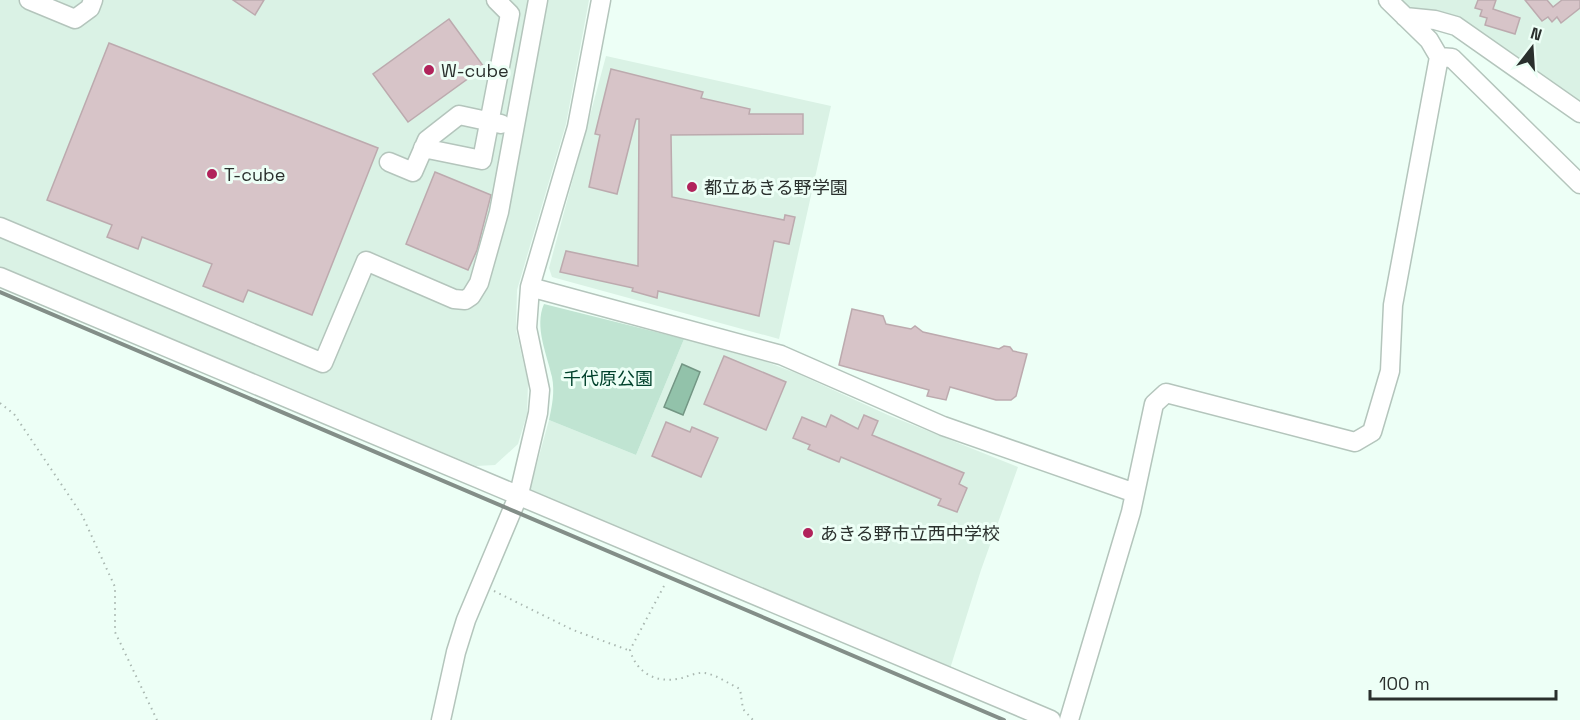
<svg xmlns="http://www.w3.org/2000/svg" width="1580" height="720" font-family="'Space Grotesk','Noto Sans JP',sans-serif">
<rect width="100%" height="100%" fill="#edfff6"/>
<path fill="#daf2e5" d="M0,0h589l-23,124 -49,166 -1,40 12,53 -1,31 -9,30 -23,21 -19,1 -476,-198z
M1396,0h184v109l-66,-49 -104,-45z
M606,56l225,50 -52,233 -227,-62 -3,-9z
M684,339l80,22 32,12 92,42 130,52 -37,103 -32,102 -415,-176 -4,-7 19,-69 87,35z"/>
<path fill="#c0e4d2" d="M544,304l140,35 -48,116 -87,-35c3,-14 6,-28 3,-43 -5,-23 -18,-50 -8,-73z"/>
<path fill="#92c2aa" stroke="#739684" stroke-width="1.5" d="M682,364l18,8 -17,43 -19,-8z"/>
<path fill="#d7c4c8" stroke="#bcaaae" stroke-width="1.5" d="M233,0h31l-9,15z
M1478,0h18l-3,9 27,9 -5,16 -30,-9 2,-7 -7,-2 2,-6 -7,-2z
M1525,0h22l6,7 9,-7h18v8l-19,15 -4,-6 -5,5 -4,-5 -6,4z
M449,19l35,48 -76,55 -35,-48z
M109,43l269,105 -66,167 -64,-25 -5,12 -40,-16 9,-22 -70,-27 -4,12 -31,-12 5,-12 -65,-25z
M611,69l92,23 -2,6 49,11 -1,5h54v20l-132,1 1,62 112,23 1,-5 10,2 -6,27 -15,-3 -15,75 -101,-25 -1,7 -25,-7 1,-3 -73,-16 6,-21 72,15 1,-147h-3l-19,75 -28,-7 11,-52 -5,-1z
M435,172l56,23 -14,55 -9,20 -62,-26z
M852,309l31,7 3,8 25,5 4,-3 8,6 76,17 5,-3 6,1 3,4 14,3 -11,42 -5,4h-15l-46,-13 -4,13 -19,-4 2,-6 -90,-25z
M724,356l62,26 -20,48 -62,-26z
M831,415l27,14 6,-14 14,6 -6,14 92,38 -5,11 8,4 -10,24 -19,-7 3,-6 -100,-42 -2,5 -31,-13 2,-4 -17,-7 9,-21 24,10z
M666,422l24,10 2,-5 26,11 -17,39 -49,-21z"/>
<g fill="none" stroke-linecap="round" stroke-linejoin="round">
<g stroke="#b4c5bc" stroke-width="21">
<path id="minor" d="M29,0l46,19 15,-11 3,-8
M1405,17l30,3 21,6 124,87
M1439,57l13,1 128,126
M423,148l59,12 28,-146 -14,-14
M389,162l24,10 14,-32 32,-25 42,9
M0,227l323,136 43,-102 88,38 11,1 6,-4 8,-13 20,-71 39,-212
M0,277l1051,443
M530,287l251,68 162,71 192,67
M441,720l15,-68 10,-32 53,-126 19,-81 2,-23 -13,-62 3,-41 47,-160 24,-127
M1069,720l62,-208 23,-108 12,-11 189,49 17,-10 18,-61 3,-66 46,-248 -10,-17 -41,-40"/>
</g>
<path stroke="#aab8b1" stroke-width="2" stroke-dasharray="1.5 4.5" stroke-linecap="butt" d="M0,403l14,11 68,101 33,72v45l42,88
M664,586l-34,64c7,24 27,34 52,28 7,-2 15,-6 23,-5 12,2 24,11 35,16l3,20 10,11
M494,591l79,39 55,20"/>
<use href="#minor" stroke="#fff" stroke-width="18"/>
<path stroke="#838e88" stroke-width="4" d="M0,292l1004,428"/>
</g>
<g fill="#b1235b" stroke="#edfff6" stroke-width="2">
<circle cx="429" cy="70" r="6"/>
<circle cx="212" cy="174" r="6"/>
<circle cx="692" cy="187" r="6"/>
<circle cx="808" cy="533" r="6"/>
</g>
<g text-anchor="middle" dominant-baseline="central" stroke-width="6" stroke-linejoin="round" paint-order="stroke">
<g font-size="18" fill="#2a302d" stroke="#edfff6" text-anchor="start">
<text x="441" y="70">W-cube</text>
<text x="224" y="174">T-cube</text>
<text x="704" y="187">都立あきる野学園</text>
<text x="820" y="533">あきる野市立西中学校</text>
</g>
<g font-size="18" fill="#00422c" stroke="#edfff6">
<text x="608" y="378">千代原公園</text>
</g>
</g>
<g transform="translate(1532 48) rotate(17)" stroke="#edfff6" stroke-width="4.5" paint-order="stroke">
<path d="M0-4.5L10 22L0 15L-10 22Z" fill="#2a302d"/>
<text y="-9" font-size="16" font-weight="bold" text-anchor="middle" fill="#2a302d">N</text>
</g>
<path d="M1370 690v9h186v-9" fill="none" stroke="#2a302d" stroke-width="3"/>
<text x="1379" y="690" font-size="18" fill="#2a302d" stroke="#edfff6" stroke-width="4.5" paint-order="stroke">100 m</text>
</svg>
